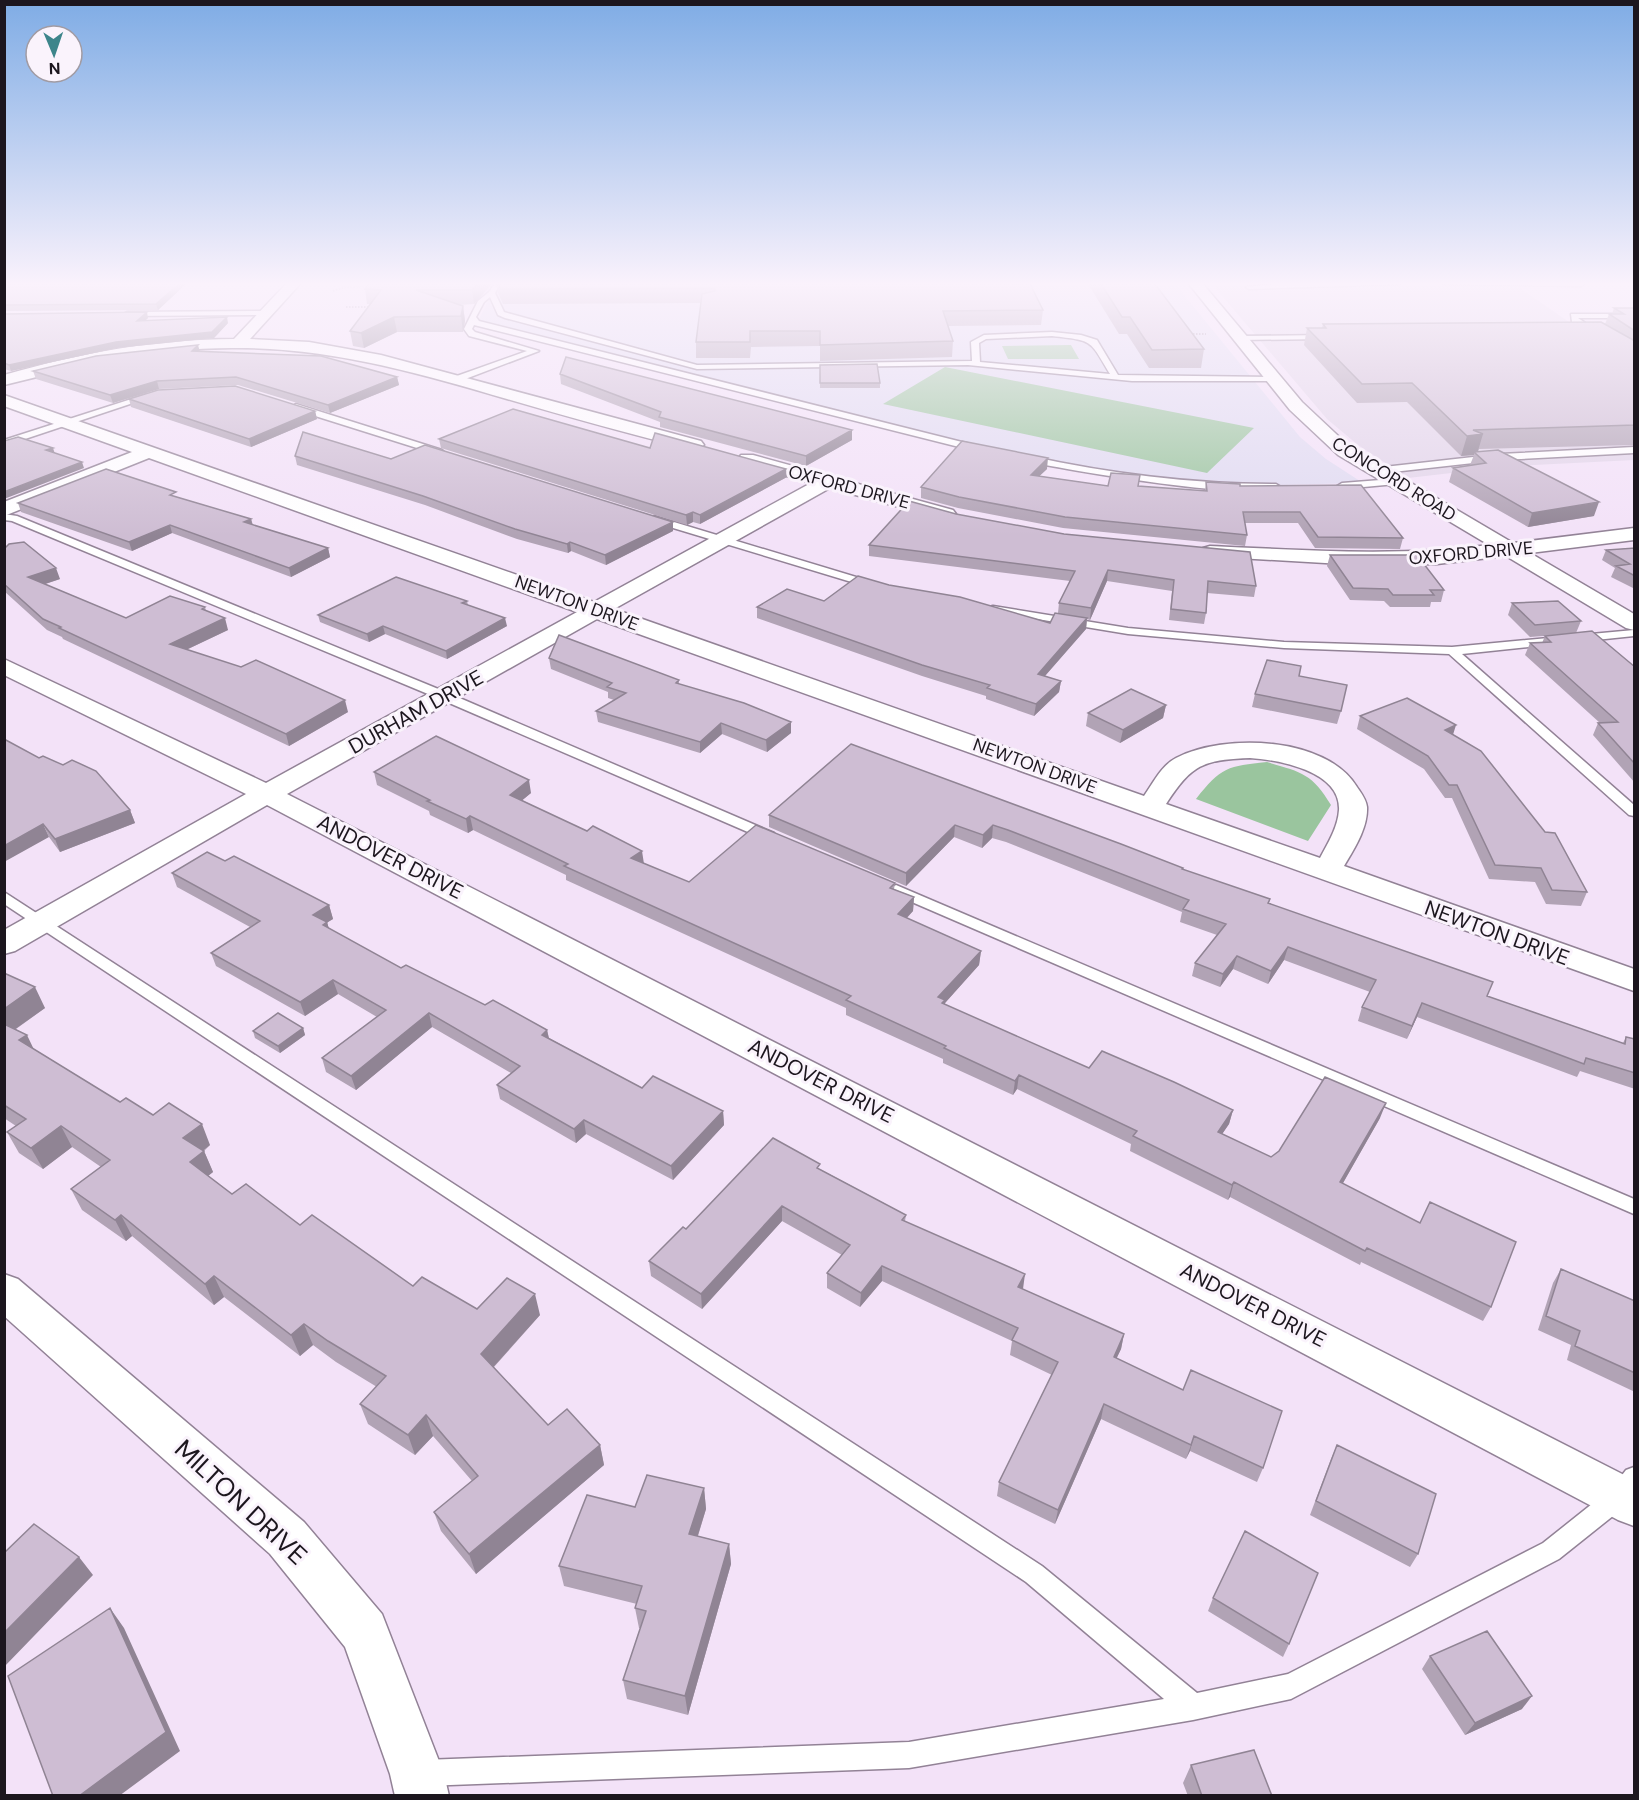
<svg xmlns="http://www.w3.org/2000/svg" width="1639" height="1800" font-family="'DM Sans',sans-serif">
<rect width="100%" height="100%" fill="#f3e2f8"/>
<path fill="#e2d5e9" d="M1212,284h302l120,83v93l-122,6 -104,12 -50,-33 -31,-26z"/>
<path fill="#e0dbf1" d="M489,284h686l125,153 26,22 37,24 -88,2 -116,-8 -82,-11 -71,-14 -521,-129 -6,-4 10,-19 -3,-7z"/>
<path fill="#9ac59e" d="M1071,345l8,14h-71l-6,-13z
M945,367l309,61 -47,45 -324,-69z
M1267,762c34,10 45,11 64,43l-23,36 -112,-42c25,-32 32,-33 71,-37z"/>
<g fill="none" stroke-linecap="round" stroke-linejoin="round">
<g stroke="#928296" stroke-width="3">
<path id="lane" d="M498,284l1,2 -4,7 9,19 7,2 186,51 275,-4 -1,-19 13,-7 68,-3 29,3 16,5 21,35 155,2 4,2 -4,2h-141l-164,-16 -271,4 -192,-51 -7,-3 -8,-18 -6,5 -8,15 3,4 503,126v4l-3,1 -505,-127 -2,4 3,3 64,19 -79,30h-6v-4l73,-26 -58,-15 -5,-7 14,-28 11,-9 5,-7zM1052,336c42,5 37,3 58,38l-130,-12 -1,-19 7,-4z
M1401,284l-152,5 -3,-2 31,-3z
M1442,284h142l-3,2z
M267,311l3,4 -143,1 -4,-2 4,-2z
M1571,314h63v4h-56l18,12 -3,4 -21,-12z
M1327,335l-3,4 -85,1 -4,-2 4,-2z
M147,394l7,2 -150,50v-6z
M296,404l146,46 2,2 -8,2 -143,-45 -1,-2z
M1634,447v6l-134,7 -125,14 -5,-3 5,-3 125,-14z
M1029,456c82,18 163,28 247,28l5,3c-23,16 -220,-18 -255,-26v-4z
M1393,479l3,1v4l-54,5 -5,-3 5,-3z
M4,514l13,2 431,177 326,140 2,3 -2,3h-10l-324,-140 -428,-178 -8,-1z
M654,516l222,67 1,2 -9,2 -218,-66 -1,-2z
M993,606l135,22 156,14 168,5 182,-17v6l-172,18 172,151v11l-5,-1 -180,-161 -165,-6 -156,-14 -139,-23v-4z
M896,885l738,314v15l-743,-321 -2,-3z
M4,892l1038,674 155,127 91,-19 255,-131 69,-55 14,-18 8,-3v29l-6,8 -69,55 -268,140 -98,21 -284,48 -485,18 -9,-4 -4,-9 4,-9 9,-4 485,-18 255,-43 -138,-117 -1022,-678z"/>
</g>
<g stroke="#928296" stroke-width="3">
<path id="street" d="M286,284h14l-50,55 59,3 72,13 320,86 3,4 -9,5c-63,-15 -126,-33 -188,-51 -91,-27 -180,-52 -275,-51 -80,0 -151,18 -228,37v-10c76,-22 151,-36 230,-36z
M1189,284h14l99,118 48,45 163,96 121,-15v12l-104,13 104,61v16l-8,-2 -120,-72 -69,8 -78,1 -156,-9 -3,-4 3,-4 7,-2c93,4 186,11 279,-1l-151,-90 -48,-45z
M4,395l590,207 217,-119 -70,-20 -3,-4 3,-4h12l200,55 3,4 -3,4 -7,2 -116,-32 -216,121 530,187c9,-13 18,-31 32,-38 48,-25 150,-22 181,29 4,6 9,12 10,20 1,21 -13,42 -23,59l290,103v22l-1037,-372 -310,175 1347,686v46l-16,-6 -1351,-715 -252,146 -11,3v-24l242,-136 -242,-119v-16l262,124 311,-171 -428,-154 -145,58v-14l128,-50 -128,-46zM1250,758c29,2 91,13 89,52 -1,17 -11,33 -19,48l-154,-54c26,-40 37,-44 84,-46z
M4,1274l14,5 286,243 78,92 62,160 5,22h-54l-5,-22 -45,-127 -75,-93 -266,-238z"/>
</g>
<path stroke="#aa9dae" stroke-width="2" stroke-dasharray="1.5 1.5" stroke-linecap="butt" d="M333,291l13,-4 26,-1
M346,307h26
M1190,334h16"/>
<use href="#lane" fill="#fff" fill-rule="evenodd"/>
<use href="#street" fill="#fff" fill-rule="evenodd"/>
</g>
<path fill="#b1a3b5" d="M4,284h182l-28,26 -154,1z
M492,284l-18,20 -16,1 5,1 2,15 -2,11h-66l-33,16 -11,-2 -3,-15 21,-27h-4l-2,-15z
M496,284h534l13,26 -2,15 -93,1 5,15 -1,16 -132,4v-15l-69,1 -1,11h-54v-16l5,-39 -198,1 -5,-11z
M1088,284h67l49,65 -3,19h-52l-22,-34h-8z
M1614,308h21v137l-156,4 -1,3 116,64 -66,11 -79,-45 4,-14 17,-3 4,-10 -13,1 -54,-54 -50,1 -53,-58 3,-17h15l1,-4h282l4,-10h3z
M4,314l144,4 -2,2 82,3 -14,15 -97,10 -106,23 -7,-2z
M200,351l197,26 2,8 -69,28 -92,-28 -79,4 -46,14 -77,-24 -3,-8z
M820,365l60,18v5h-60z
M560,374l292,66 -46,26 -146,-39v-5l-99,-38z
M129,399l186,12 2,8 -66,28 -120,-40z
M439,439l211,9 136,21 1,8 -87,47 -7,-2 -6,3 -246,-77z
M295,456l96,3 282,72 -67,34 -35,-14 -3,2 -51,-14 -92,-34 -128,-40z
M1047,469l-8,7 69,10h30l67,5 1,-9 34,4 163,52 -3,11 -85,-1 -17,-25h-53l2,12 -2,11 -182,-18 -105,-20 -37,-10v-11z
M177,497l74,22 2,6 75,23 2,9 -39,20 -119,-44 -40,18 -111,-39 -3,-9z
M956,514l300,72 -2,11 -47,-4 -1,20 -2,11 -35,-4 3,-29 -65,-10 -17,39 -3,-1 -1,10 -41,47 16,5 -2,11 -25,24 -48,-17v-3l-64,-20 -165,-58v-11l67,-6 65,-16 161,38 8,-10 1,-10 11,-22 -201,-25v-11z
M1635,548v41l-24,-12 4,-9 -13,-8 4,-10z
M4,549l56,30 -15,5 81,34 79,-11 1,4 22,19 -42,20 162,62 -59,34 -226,-107 -1,-2 -15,-7 -43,-39z
M1330,555l114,35 -3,12h-10l-1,5h-40l-6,-6 -34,-1 -23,-34z
M467,601l1,4 39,21 -60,33 -62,-25 -16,8 -49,-20 -2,-7z
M1512,603l69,18 -5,12 59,34v116l-42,-48 5,-12h2l-75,-68 5,-12h12l3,-7 24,-2 -39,3 -22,-22z
M549,658l130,22v4l112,49 -24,19 -45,-18 -22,19 -102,-31 -2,-11 18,-11 -6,-2v-6l-57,-23z
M1299,676l42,35 -4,13 -85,-17 3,-13z
M1166,705l-3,13 -43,25 -34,-17 2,-13z
M1360,716l93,18 134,158 -6,14 -35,-2 -11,-22 -46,-3 -37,-81h-7l-21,-29 -67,-40z
M4,739l126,71 5,13 -75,29 -11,-15z
M851,744l332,126 87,29 -1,5 218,92 136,47 3,-6 9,2v50l-55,-18 -3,6 -160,-60 -10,22 -49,-18 4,-14 8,-15 -86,-32 -16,24 -35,-15 -13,18 -28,-11 3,-13 22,-28 -37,-13 2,-10 -176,-70 -14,-4 -10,10 -28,-11 -48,49 -137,-59v-12z
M374,772l157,21 -9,7 122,64 45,18 206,1 -1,6 20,8 -1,14 -6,7 74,33 -2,14 -34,38 -1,2 145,63 144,42 -4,14 -7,10 49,23 109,-39 -37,65 148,124 -8,14 -122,-59 -1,3 -130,-68 -2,3 -98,-49 1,-7 -114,-55 -4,6 -70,-32v-4l-97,-44v-7l-280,-128v-5l-93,-45 -5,3 -38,-18 -1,-4 -52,-26z
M225,861l104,44 4,14 -6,3 2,7 72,39 84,37 62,25 2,8 93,50 81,23 1,14 -51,55 -87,-46 -10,9 -76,-44 -3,-14 14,-12 -79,-46 -76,63 -30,-18 -4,-14 55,-41 -39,-23 -33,22 -89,-50 -5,-13 39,-26 -73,-40 -5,-14z
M4,973l41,35 -29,21 18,20 86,53 33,13 57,30 -6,6 9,21 -5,4 24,18 68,31 113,61 64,23 63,6 -46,52 54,58 52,20 4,20 -128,109 -35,-43 -7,-19 38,-31 -39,-45 -18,19 -47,-31 -8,-20 17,-17 -41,-25 -23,-17 -13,11 -76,-59 -10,8 -82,-69 -6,5 -44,-31 -11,-21 30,-22 -29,-20 -29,22 -24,-16 -12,-21 9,-6 -12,-8z
M303,1028l2,7 -25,18 -25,-15 -2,-7z
M820,1169l86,46 -1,6 118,68 101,45 -3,15 -5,10 147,109 -6,14 -67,-31 -4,8 -85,-40 -46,105 -58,-28 2,-14 53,-107 -42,-20 2,-14 -130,-60 -22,26 -33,-19v-15l15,-18 -60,-34 -80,88 -51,-33 -2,-15 37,-32z
M1561,1269l74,32v91l-68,-32 4,-15 -33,-15 15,-47z
M1337,1445l81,109 -8,13 -100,-52 21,-56z
M704,1488l2,21 -8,27 31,8 2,20 -43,151 -61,-16 -4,-19 17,-52h-1l-4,-20 2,-4 -73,-18 -5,-20 76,-59z
M1213,1598l76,46 -6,13 -75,-46z
M1430,1656l92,53 -57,26 -43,-66z
M1191,1765l81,31h-84l-5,-13z"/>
<path fill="#908494" d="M179,284h7l-28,26 -2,-6z
M476,284h16l-18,20 -2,-14z
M463,306l2,15 -2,11 -2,-16z
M147,312l1,6 -9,8 -2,-5z
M227,317l1,6 -14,15 -97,10 -106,23 -2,-6z
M394,317l3,15 -33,16 -3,-15z
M198,345l2,7 -8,-1z
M397,377l2,8 -69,28 -2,-8z
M157,381l2,8 -46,14 -3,-8z
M315,411l2,8 -66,28 -2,-8z
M852,430v10l-46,26v-10z
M1483,434l-6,20 -3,-2v3l-13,1 6,-20z
M53,448l2,6 -9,-4z
M1048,458l-1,11 -17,16 1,-10z
M82,462l2,6 -80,31v-7z
M786,469l1,8 -87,47v-9z
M1599,502l-5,14 -66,11 4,-14z
M693,512v10l-6,3 -1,-10z
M251,519l2,8 -9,-5z
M673,522v9l-67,34 -1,-10z
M170,525l2,8 -40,18 -3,-9z
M570,542l1,9 -3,2 -1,-9z
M328,548l2,9 -39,20 -2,-9z
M56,568l4,11 -27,9 -5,-11z
M1108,570l-1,11 -17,39 1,-12z
M225,618l3,12 -55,26 -3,-12z
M505,618l2,8 -60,33 -1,-8z
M1087,618l-1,11 -49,56 1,-11z
M383,626l2,8 -16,8 -2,-8z
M1061,681l-2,11 -25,24 2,-12z
M345,700l3,12 -59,34 -3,-12z
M1166,705l-3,13 -43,25 3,-13z
M791,722v11l-24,19 -1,-12z
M721,723l1,11 -22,19v-11z
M1456,725l-4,13 -7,-8z
M529,780l2,13 -18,15 -3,-13z
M130,810l5,13 -75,29 -5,-13z
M470,816l3,14 -5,3 -2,-14z
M43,824l6,13 -45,25v-16z
M955,825l-1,12 -48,49v-13z
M993,825l-1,13 -10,10 1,-13z
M642,851l2,13 -13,-6z
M914,897l-1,14 -16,17 1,-14z
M329,905l4,14 -16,10 -4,-14z
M327,922l4,14 -8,-11z
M1288,947l-4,13 -16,24 3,-13z
M981,951l-2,14 -34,38 -1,11 -6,-17z
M1237,956l-4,13 -13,18 3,-13z
M333,980l5,14 -33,22 -5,-14z
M35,987l10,21 -41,29v-28z
M1422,1003l-5,14 -10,22 5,-13z
M429,1013l3,14 -76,63 -5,-14z
M303,1028l2,7 -25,18 -2,-7z
M547,1030l3,14 -8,-9z
M27,1035l10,21 -18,-16z
M1019,1075l-2,14 -4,6 2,-14z
M1386,1103l-6,15 -45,79 5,-15z
M1233,1110l-4,14 -15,22 4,-14z
M723,1111l1,14 -51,55 -2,-14z
M584,1120l2,14 -10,9 -2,-14z
M202,1124l8,21 -18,14 -9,-21z
M61,1126l11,21 -29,22 -12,-21z
M204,1151l9,21 -14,11 -9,-21z
M1234,1182l-4,15 -2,3 4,-15z
M782,1206v15l-80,88 -1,-15z
M121,1215l11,21 -6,5 -11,-21z
M882,1266v15l-22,26 1,-14z
M1025,1274l-2,15 -7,13 2,-15z
M214,1276l10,21 -10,8 -9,-21z
M535,1294l5,21 -53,59 -6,-20z
M304,1324l9,21 -13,11 -9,-21z
M1124,1334l-3,15 -11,23 4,-15z
M1104,1404l-3,15 -46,105 3,-14z
M426,1415l7,21 -18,19 -7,-20z
M1194,1436l-4,15 -4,8 5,-14z
M600,1445l4,20 -128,109 -7,-20z
M704,1488l2,21 -14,45 -3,-20z
M729,1544l2,20 -43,151 -3,-19z
M79,1557l14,18 -89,92v-34z
M110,1608l14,20 56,123 -61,45h-40z
M1532,1696l-10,13 -57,26 10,-12z"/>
<path fill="#cebdd3" stroke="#908494" stroke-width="1.5" d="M4,284h175l-23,20 -152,1z
M368,284h108l-4,6h-56l47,16 -2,10 -67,1 -33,16 -11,-2 31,-41 -16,-1z
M498,284h532l13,26 -100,1 10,30 -133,4v-14h-70v11h-54l6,-48 13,-3v-3l-214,1z
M1101,284h54l49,65 -52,1 -22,-33h-8z
M1614,308h21v23l-26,-17h15z
M147,312l-10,9 90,-4 -15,15 -96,10 -107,23 -5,-2v-49z
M1601,322l34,19v84l-162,5 10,4 -16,2 -55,-53 -50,1 -55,-56h19l-3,-4z
M198,345l-6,6 129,5 76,21 -69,28 -92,-28 -79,4 -47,14 -77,-24 63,-15z
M566,357l286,73 -46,26 -147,-39 2,-5 -101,-38z
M877,364l3,19h-60v-18z
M235,386l80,25 -66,28 -120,-40 29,-9z
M513,409l137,39 5,-15 131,36 -86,46 -7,-3 -7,3 -247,-76z
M303,432l88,27 34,-14 248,77 -68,33 -35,-13 -3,2 -52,-15 -92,-33 -128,-40z
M18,437l35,11 -7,2 36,12 -78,30v-51z
M962,441l86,17 -17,17 77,11 3,-13 29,2 -2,11 69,5 -1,-9 34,2v2l121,-1 42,53 -85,-1 -18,-25h-57l4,23 -182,-18 -106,-20 -38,-10z
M1498,450l101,52 -67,11 -79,-45 33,-5 -12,-11z
M106,469l70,23 -6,3 81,24 -7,3 84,26 -39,20 -119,-43 -41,17 -111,-39z
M909,501l47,13 108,20 186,18 6,34 -48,-5 -2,32 -35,-4 3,-29 -66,-10 -17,38 -32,-5 16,-32 -206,-26z
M24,542l32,26 -28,9 98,41 44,-22 35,11 -3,2 23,9 -55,26 71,23 15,-7 89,40 -59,34 -227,-106 2,-1 -18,-8 -39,-35v-35l5,-5z
M1635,548v28l-19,-10 14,-2 -24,-14z
M1330,555h87l27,35h-14l4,5h-41l-5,-6 -35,-1z
M858,576l31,9 71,12 90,26 5,-10 32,5 -49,56 23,7 -25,23 -49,-16 3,-3 -68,-20 -165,-58 30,-18 37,12z
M396,577l71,24 -5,2 43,15 -59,33 -63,-25 -16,8 -49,-19z
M1558,601l23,20 -46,4 -23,-22z
M1592,631l43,36v97l-37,-41 20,-1 -88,-79 21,-1 -6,-6z
M559,635l120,45 -3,3 68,20 47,19 -25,18 -45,-17 -21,19 -104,-31 30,-18 -19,-6 5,-4 -63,-25z
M1267,660l34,6 -2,10 48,9 -6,26 -86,-17z
M1131,689l35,16 -43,25 -35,-17z
M1407,698l49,27 -11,5 36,21 64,81 10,1 32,59 -35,-2 -11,-22 -46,-3 -38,-80h-8l-21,-29 -68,-40z
M436,736l93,44 -19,15 77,36 6,-5 49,25 -11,7 58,24 67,-57 139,58 -5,5 24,9 -16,17 83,37 -43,46 7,3 -3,3 147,65 13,-17 72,31 59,28 -15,22 53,25 8,-6 46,-74 61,26 -46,79 80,41 10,-21 86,40 -25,65 -124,-59 -2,3 -131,-69 -2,3 -99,-49 4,-5 -118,-56 -4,6 -71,-33 2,-2 -100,-46 5,-4 -287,-130 4,-2 -98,-48 -4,3 -39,-18 3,-1 -56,-28z
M4,739l35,19 4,-2 20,9 9,-5 24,11 34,39 -75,29 -12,-15 -39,22z
M851,744l270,100 62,24 -1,1 88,30 -2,4 225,79 -6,14 138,48 1,-7 9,2v34l-49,-15 -2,6 -162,-61 -10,23 -50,-19 14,-27 -88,-33 -17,24 -34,-15 -14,18 -28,-11 31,-39 -43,-15 6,-9 -181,-70 -15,-5 -10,10 -28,-10 -49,48 -137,-58z
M207,852l18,9 9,-5 95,49 -16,10 14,7 -4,3 78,43 5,-3 79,40 8,-5 54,30 -5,5 100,53 11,-12 70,35 -52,55 -87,-46 -10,9 -77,-44 23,-19 -91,-53 -78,63 -29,-18 64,-48 -53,-30 -33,22 -89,-49 49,-32 -88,-48z
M4,973l31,14 -31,22z
M278,1013l25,15 -25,18 -25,-15z
M4,1024l23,11 -8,5 101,62 6,-4 27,17 16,-12 33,21 -19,14 21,13 -14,11 42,32 14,-10 54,41 12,-10 101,71 9,-9 55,32 30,-31 28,16 -54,60 67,71 19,-16 33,36 -131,109 -35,-42 44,-36 -52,-61 -18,20 -48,-31 26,-28 -58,-35 -24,-17 -13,11 -77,-59 -9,8 -84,-69 -6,5 -44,-31 39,-29 -49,-34 -30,22 -24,-16 19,-13 -22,-14z
M773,1138l47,26 -3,4 89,47 -4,5 123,54 -7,13 106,47 -10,23 69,33 8,-20 91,41 -19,57 -69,-32 -3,9 -87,-41 -46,106 -59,-28 59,-120 -46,-22 6,-12 -136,-62 -21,27 -34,-20 23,-28 -68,-39 -81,88 -52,-33 34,-34 3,2z
M1561,1269l74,32v72l-60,-27 5,-15 -34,-15z
M1337,1445l99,49 -18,60 -102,-53z
M647,1475l57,13 -15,46 40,10 -44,152 -62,-16 23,-69 -11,-3 7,-22 -83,-20 28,-71 48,12z
M34,1524l45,33 -75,76v-80z
M1245,1531l73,42 -29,71 -76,-46z
M110,1608l56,124 -87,64h-26l-45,-120z
M1487,1631l45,65 -57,27 -45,-67z
M1254,1750l18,46h-70l-11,-31z"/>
<linearGradient id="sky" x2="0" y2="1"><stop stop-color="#7face5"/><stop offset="0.53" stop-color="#faf2fc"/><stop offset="1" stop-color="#faf2fc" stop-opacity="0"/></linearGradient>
<rect width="1639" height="536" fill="url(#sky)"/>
<g text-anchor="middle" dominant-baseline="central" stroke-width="6" stroke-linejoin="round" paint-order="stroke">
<g font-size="18" fill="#1c161e" stroke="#faf3fc">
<text transform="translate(1394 479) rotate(32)">CONCORD ROAD</text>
<text transform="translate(849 487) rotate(15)">OXFORD DRIVE</text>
<text transform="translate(1471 553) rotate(-5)">OXFORD DRIVE</text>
<text transform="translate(577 603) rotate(20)">NEWTON DRIVE</text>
<text transform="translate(1035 766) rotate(20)">NEWTON DRIVE</text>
</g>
<g font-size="21" fill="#1c161e" stroke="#faf3fc">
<text transform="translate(416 712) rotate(-29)">DURHAM DRIVE</text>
<text transform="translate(390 857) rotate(27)">ANDOVER DRIVE</text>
<text transform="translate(1497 933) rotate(20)">NEWTON DRIVE</text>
<text transform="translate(821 1081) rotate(27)">ANDOVER DRIVE</text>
<text transform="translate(1253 1305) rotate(27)">ANDOVER DRIVE</text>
</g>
<g font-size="26" fill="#1c161e" stroke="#faf3fc">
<text transform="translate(241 1502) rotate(43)">MILTON DRIVE</text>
</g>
</g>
<rect width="1639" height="1800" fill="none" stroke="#1c161e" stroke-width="12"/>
<g transform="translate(54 54) rotate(178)"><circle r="28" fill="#faf3fc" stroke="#a19ba3" stroke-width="1.5"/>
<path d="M0-4.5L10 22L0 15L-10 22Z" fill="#3d858b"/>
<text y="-9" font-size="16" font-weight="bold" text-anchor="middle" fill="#1c161e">N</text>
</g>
</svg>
